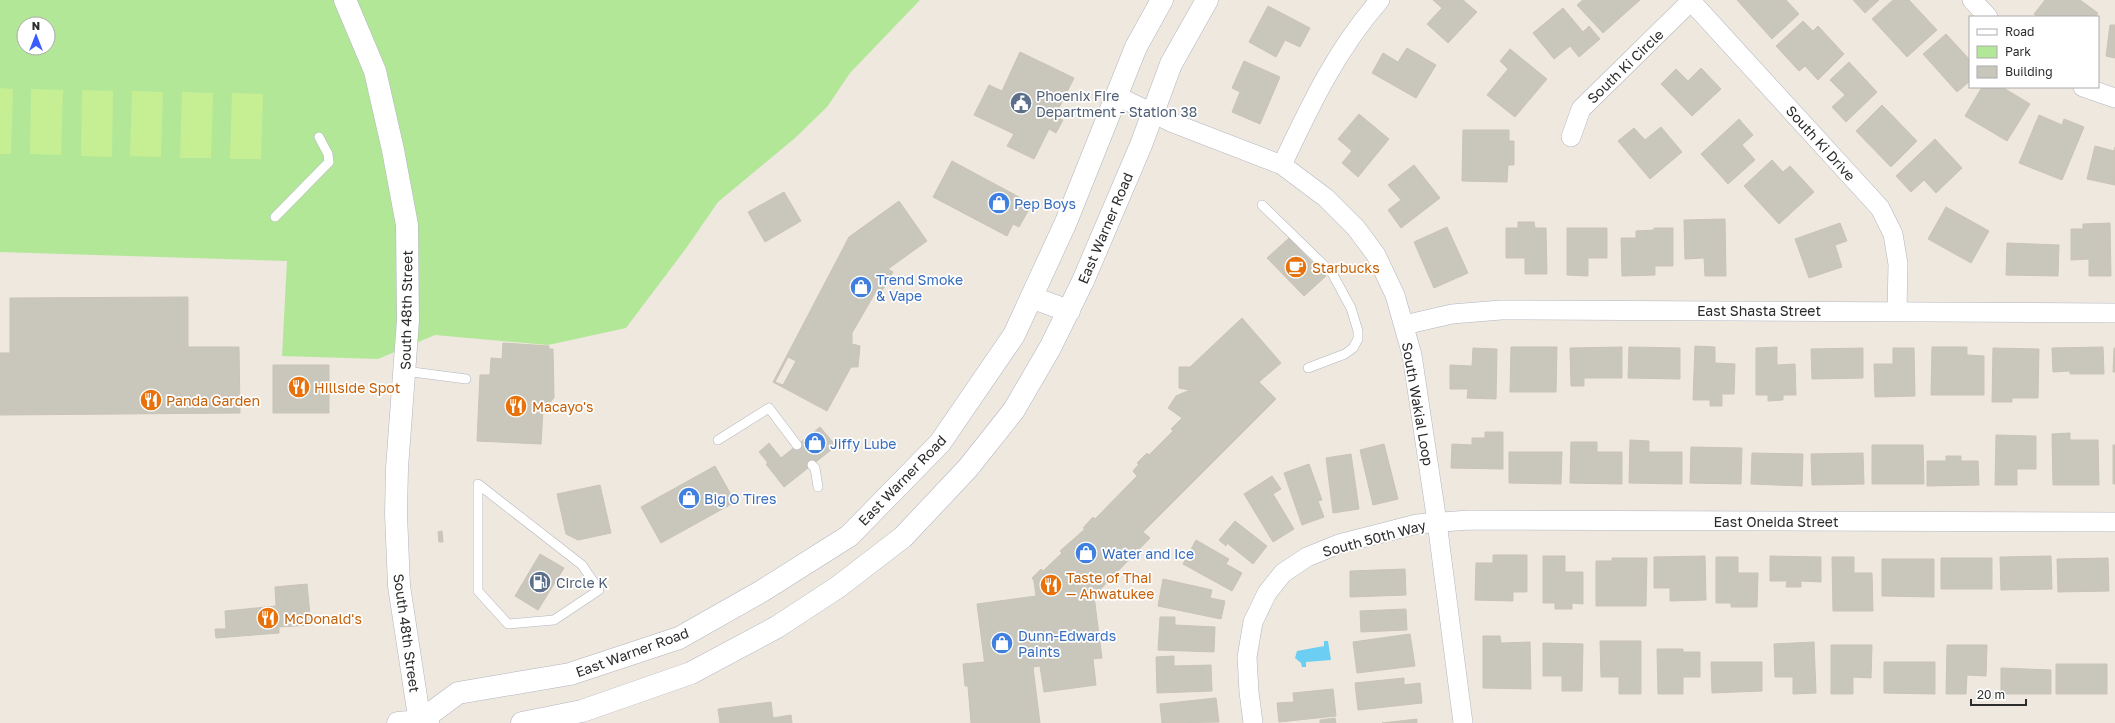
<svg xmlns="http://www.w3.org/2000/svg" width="2115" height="723" font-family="'Golos Text',sans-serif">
<rect width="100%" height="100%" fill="#eee8de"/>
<path fill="#b2e798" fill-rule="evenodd" d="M0,0h920l-70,73 -23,34 -32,31 -77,64 -31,45 -61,81 -78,17 -113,-10 -57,24 -96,-3 5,-95 -287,-9zM24,24h24v24h-24z"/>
<path fill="#c6ef94" d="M0,88l13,1 -2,65h-11z
M31,89l32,1 -2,65 -31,-1z
M82,90l31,1 -1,66 -31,-1z
M132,91l31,1 -2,65 -31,-1z
M182,92l31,1 -2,65h-31z
M232,93l31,1 -2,65h-31z"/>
<path fill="#6dcef4" d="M1324,641h4l3,19 -25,2v5h-4l-1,-4 -6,-5 2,-7 27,-5z"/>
<path fill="#c9c6bc" stroke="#cac4b7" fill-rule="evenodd" d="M1433,0h30l14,12 -29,31 -21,-19 15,-16z
M1583,0h57l-37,33 -26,-28z
M1737,0h49l13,14 -27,25z
M1853,0h26l-14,13z
M1893,0h16l28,30 -30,27 -35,-38z
M2045,0h35l18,13 -3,4h-58l-3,-3z
M1268,6l42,22 -10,19 -15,-7 -9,17 -27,-15z
M1563,8l20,24 6,-6 11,13 -21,18 -9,-11 -16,13 -21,-26z
M1803,21l10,10 5,-5 26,28 -26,26 -13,-14 -6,5 -23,-25z
M2110,25h5v33l-9,-2z
M1946,34l24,26v21l-13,11 -34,-38z
M1407,48l29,17 -20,33 -44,-25 11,-20 15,9z
M1510,49l37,30 -32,38 -28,-22 21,-26 -8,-8z
M1020,52l54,26 -19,38 8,4 -7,13 -7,-4 -15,30 -27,-13 7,-12 -40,-19 15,-30 13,6z
M1244,61l36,16 -20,47 -28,-12 8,-20 -8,-4z
M1849,62l28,30 -31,30 -14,-15 13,-12 -15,-15z
M1701,68l20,21 -29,27 -31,-32 15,-15 12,12z
M1982,87h20l28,17 -23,37 -42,-25z
M1882,105l35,36 -26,26 -35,-36z
M1359,114l30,25 -31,38 -16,-14 10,-12 -14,-12z
M2039,115l23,10 2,-6 20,8 -22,53 -43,-17z
M1739,119l14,16 -11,10 13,15 -27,24 -27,-30z
M1661,127l21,25 -32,27 -32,-38 16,-13 11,12z
M1463,130h46v11h5v24h-6l-1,17 -45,-1z
M1935,139l27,29 -26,25 -12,-13 -13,12 -15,-16z
M2095,146l19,5 1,-4v38l-28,-6z
M1772,160l11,12 7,-6 24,26 -35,32 -35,-38z
M952,161l80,43 -13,23 -6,-3 -6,12 -74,-39z
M1414,165l26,33 -39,30 -13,-18 13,-10 -13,-15z
M784,192l17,29 -36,21 -17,-30z
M899,201l28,40 -39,28 5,3 -11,19 -4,-3 -26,45v11l8,2 -2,21h-7l-24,44 -54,-29 76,-145zM788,357l8,4 -13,24 -8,-3z
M1946,207l43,24 -18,32 -43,-24z
M1725,219l1,57h-21l-1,-18 -19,1 -1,-39z
M1518,222h16l1,6h11l1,46h-22v-16h-19v-30h12z
M1840,223l7,18 -12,4 7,22 -33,11 -14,-39z
M2110,223l1,53h-22v-17l-18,1v-31h12v-5z
M1447,227l21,46 -34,15 -20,-46z
M1567,228h40v30h-19v18l-21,-1z
M1654,228h19v38h-18v9l-33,1 -1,-38h15v-7l18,-1z
M1289,238l37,38 -22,20 -37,-38z
M2007,243l52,2 -1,31 -52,-1z
M188,297v50h51l1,66 -240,2v-62h10v-55z
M1242,318l39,45 -22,19 17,17 -133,133 7,6 -56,58 8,62 -9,1 3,26 -52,7 -4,-26 -7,1 7,56h-69l-3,-37h-3l-2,-22 21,-2 1,4 -8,-62 59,-8 -2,-15 -2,-3 9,-9 2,2 19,-18 -2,-2 25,-22 -2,-1 10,-11 2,2 42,-43 -4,-5 6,-7 -2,-1 10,-10 2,2 24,-24 -2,-2 11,-11 -14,-10 8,-12 14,-6 -11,-2v-21h11z
M503,343l46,3v3h4l1,49 -11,12 -2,34 -64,-3 3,-66h10l1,-17 11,1z
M1695,346l20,1v16l20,1 -1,30h-12v12h-12v-6h-17z
M1511,347h46l-1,45h-46z
M1622,347v31h-38v8h-13l-1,-38z
M1629,347l51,1v31l-52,-1z
M1777,347v18l18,-1 1,31h-13v5l-15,1v-6h-12v-47z
M1932,347h35v8l17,1v39h-53z
M2103,347l1,27h-34v-3l-17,1 -1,-24z
M1473,348l24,1 -1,50 -29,-1 1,-9h-18v-24l22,1z
M1863,348v30l-51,1 -1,-30z
M1893,348h21l1,48 -40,1 -1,-33h19z
M1993,348l46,1 -1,49h-26v4h-20z
M2114,348h1v24h-2z
M273,365h56v48h-56z
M820,427l16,19 -52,41 -18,-23 2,-1 -9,-11 10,-9 12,15z
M1485,432h18v37l-52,-1 1,-24 20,1v-7h13z
M2070,433v7h28l1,45h-46l-1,-51z
M1996,435l40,1v33h-19v16h-22z
M1630,440l19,1v11h33v32l-53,-1z
M1571,442h26v10h25v32l-52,-1z
M1384,444l14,55 -25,6 -13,-55z
M1872,445h51l1,39h-52z
M2113,445h2v39h-2z
M1691,447l51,1 -1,36 -51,-1z
M1509,452h53l-1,32 -52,-1z
M1752,453l51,1 -1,32 -51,-2z
M1863,453l1,31 -52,1 -1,-31z
M1351,454l8,55 -26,4 -7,-55z
M1946,456h15v5h17l1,24 -52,1v-25h19z
M1309,464l13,36 -4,1 6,16 -22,8 -18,-52z
M715,466l20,36 -74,41 -20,-36z
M1272,476l9,13 -8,5 21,35 -21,13 -29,-48z
M600,485l11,48 -33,7 -12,-6 -9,-40z
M1235,521l32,25 -14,18 -26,-21 -1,3 -7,-6z
M442,531l1,11h-4l-1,-10z
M1196,540l33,19 -3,5 16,9 -10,18 -49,-27z
M540,554l24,14 -26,42 -23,-14z
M1493,555h34v37h-14v9l-38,-1 1,-37h17z
M1543,556h22v16h18v32l-11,-1v6h-17v-6h-12z
M1705,556l1,44 -36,1v-13h-16v-31z
M1770,556l51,1v25l-20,-1v6h-15l1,-6h-17z
M2051,556l1,33 -51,1 -1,-33z
M1716,557h22v16h20l-1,34h-26v-4h-15z
M1832,557h22v16h18l1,38h-40z
M1612,558h35l-1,48h-50v-45h16z
M1941,558h51v31h-51z
M2108,558l1,33 -51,1 -1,-33z
M1882,559h52v38l-52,-1z
M1405,569l1,26 -56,2v-26z
M1163,579l49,11 -2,8 15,3 -4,18 -63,-13z
M307,584l4,41 -32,2v6l-63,5 -1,-9h11l-1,-18 51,-5 -1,-19z
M1406,609l1,21 -46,2 -1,-21z
M1160,617h15v8l40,2 -1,25 -56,-2z
M1410,634l5,32 -58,7 -4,-31z
M1483,636h17l1,7 29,-1 1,47 -48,-1z
M1600,641h41v53h-22v-17h-18z
M1814,642l2,51 -23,1v-17h-18l-1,-33z
M1543,643l40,1 -1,47h-20v-15h-19z
M1831,645h41l-1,33 -18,-1v17h-22z
M1947,645h40l-1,31 -19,-1 -1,19h-20z
M1657,649h26v3h17v25h-17v17h-25z
M1174,656v10l37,-1 1,26 -55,2 -1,-36z
M1711,662h51v29l-50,2z
M1884,662h51v32l-51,-1z
M2056,664h51v30h-51z
M2001,668l50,2v24h-50z
M1404,678v7l16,-2 2,20 -64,7 -3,-27z
M1333,689l3,27 -57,6 -2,-19 17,-1 -1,-9z
M1216,698l3,24 -57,1 -2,-19z
M771,702l2,16 18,-3 1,8h-72l-2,-14z
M1335,718l1,5h-16v-3z
M1417,719v4h-35z"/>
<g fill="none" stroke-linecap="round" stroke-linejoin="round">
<g stroke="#b2b4c0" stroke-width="10">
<path id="lane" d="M1262,205l70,68 19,35 7,23v8l-5,9 -8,6 -37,14
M275,217l54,-55 -1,-8 -9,-17
M405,371l61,8
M718,440l51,-32 28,37
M812,465l3,3 3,19
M478,484l104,81 17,25 -45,30 -46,4 -30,-33z"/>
</g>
<g stroke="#b2b4c0" stroke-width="20">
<path id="street" d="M1690,0l190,208 13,26 5,30 -1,47
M1972,0l16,17
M2083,87l32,11
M1117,96l56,27 109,42 44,33 30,30 20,27 19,40 17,60 25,167 26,201
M1571,137l10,-28 110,-108
M1282,165c28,-59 54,-115 98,-165
M1404,325l48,-11 49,-4 614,3
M1253,723l-4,-31 -2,-35 6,-35 14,-29 16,-20 24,-16 32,-13 78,-20 52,-4 646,2"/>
</g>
<g stroke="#b2b4c0" stroke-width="23">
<path id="secondary" d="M345,0l30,71 18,79 14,75 1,95 -11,148 -1,46 3,72 21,137
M1033,298l36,13
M420,721l38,-28 112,-19 109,-36 83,-47 87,-55 91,-93 74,-108 52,-113 70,-175 26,-47
M398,723l22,-2 8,2
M522,723l60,-12 109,-38 86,-46 61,-40 65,-50 65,-69 46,-58 36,-62 33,-67 58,-136 30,-81 36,-64"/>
</g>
<use href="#lane" stroke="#fff" stroke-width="9"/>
<use href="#street" stroke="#fff" stroke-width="19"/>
<use href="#secondary" stroke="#fff" stroke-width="22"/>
</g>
<defs>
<g id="civic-disc" transform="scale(1.15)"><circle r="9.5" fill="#5c6f8a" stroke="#fff"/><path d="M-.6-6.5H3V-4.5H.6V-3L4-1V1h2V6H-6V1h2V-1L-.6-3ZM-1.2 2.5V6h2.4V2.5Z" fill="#fff"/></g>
<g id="shop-disc" transform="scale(1.15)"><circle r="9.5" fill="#3f7fe0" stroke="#fff"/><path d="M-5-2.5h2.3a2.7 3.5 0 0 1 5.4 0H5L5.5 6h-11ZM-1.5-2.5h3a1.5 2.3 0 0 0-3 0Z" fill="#fff"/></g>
<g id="cafe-disc" transform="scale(1.15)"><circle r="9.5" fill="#e8710a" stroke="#fff"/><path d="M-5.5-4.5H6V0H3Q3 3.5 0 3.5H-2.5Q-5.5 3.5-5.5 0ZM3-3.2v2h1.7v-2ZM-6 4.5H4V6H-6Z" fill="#fff"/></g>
<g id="restaurant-disc" transform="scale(1.15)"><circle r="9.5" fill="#e8710a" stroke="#fff"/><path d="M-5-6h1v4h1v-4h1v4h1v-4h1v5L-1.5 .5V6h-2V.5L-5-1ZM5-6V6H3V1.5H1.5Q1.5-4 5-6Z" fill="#fff"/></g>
<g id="fuel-disc" transform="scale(1.15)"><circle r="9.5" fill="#5c6f8a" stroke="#fff"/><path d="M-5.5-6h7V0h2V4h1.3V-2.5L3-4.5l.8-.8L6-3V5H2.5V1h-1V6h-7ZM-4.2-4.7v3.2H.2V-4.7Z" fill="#fff"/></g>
</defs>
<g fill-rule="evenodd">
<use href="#civic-disc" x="1021" y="103"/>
<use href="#shop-disc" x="999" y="203"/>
<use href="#cafe-disc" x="1296" y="267"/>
<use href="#shop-disc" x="861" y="287"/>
<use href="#restaurant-disc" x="299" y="387"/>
<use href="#restaurant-disc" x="151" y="400"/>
<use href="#restaurant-disc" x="516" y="406"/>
<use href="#shop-disc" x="815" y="443"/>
<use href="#shop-disc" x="689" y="498"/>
<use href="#shop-disc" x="1086" y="553"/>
<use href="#fuel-disc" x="540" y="582"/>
<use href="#restaurant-disc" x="1051" y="585"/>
<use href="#restaurant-disc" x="268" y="618"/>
<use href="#shop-disc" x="1002" y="643"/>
</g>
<g text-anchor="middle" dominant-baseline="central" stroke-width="3.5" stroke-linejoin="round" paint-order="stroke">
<g font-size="14" fill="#2c2c2c" stroke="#fff">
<text transform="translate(1625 66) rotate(-44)">South Ki Circle</text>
<text transform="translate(1821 143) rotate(48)">South Ki Drive</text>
<text transform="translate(1105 228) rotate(-67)">East Warner Road</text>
<text transform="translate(406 310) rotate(-89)">South 48th Street</text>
<text x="1759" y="310">East Shasta Street</text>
<text transform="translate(1418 404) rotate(80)">South Wakial Loop</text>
<text transform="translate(902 480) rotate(-46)">East Warner Road</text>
<text x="1776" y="521">East Oneida Street</text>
<text transform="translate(1374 538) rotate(-15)">South 50th Way</text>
<text transform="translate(407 633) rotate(82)">South 48th Street</text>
<text transform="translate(632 652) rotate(-20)">East Warner Road</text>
</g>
<g font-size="14" fill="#4e5e75" stroke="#fff" text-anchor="start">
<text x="1036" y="95">Phoenix Fire<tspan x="1036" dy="16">Department - Station 38</tspan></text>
<text x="556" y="582">Circle K</text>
</g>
<g font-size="14" fill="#366cbe" stroke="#fff" text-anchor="start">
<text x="1014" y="203">Pep Boys</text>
<text x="876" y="279">Trend Smoke<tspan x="876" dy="16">&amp; Vape</tspan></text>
<text x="830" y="443">Jiffy Lube</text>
<text x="704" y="498">Big O Tires</text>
<text x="1102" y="553">Water and Ice</text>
<text x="1018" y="635">Dunn-Edwards<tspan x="1018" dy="16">Paints</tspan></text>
</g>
<g font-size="14" fill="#c56008" stroke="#fff" text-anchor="start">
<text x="1312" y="267">Starbucks</text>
<text x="314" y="387">Hillside Spot</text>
<text x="166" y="400">Panda Garden</text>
<text x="532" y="406">Macayo's</text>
<text x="1066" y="577">Taste of Thai<tspan x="1066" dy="16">— Ahwatukee</tspan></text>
<text x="284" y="618">McDonald's</text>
</g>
</g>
<rect x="1969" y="16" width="130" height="72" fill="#ffffff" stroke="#ababab"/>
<rect x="1977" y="29" width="20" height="6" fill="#ffffff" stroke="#ababab"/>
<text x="2005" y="36" font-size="12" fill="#2c2c2c">Road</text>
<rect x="1977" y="46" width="20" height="12" fill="#b2e798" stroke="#ababab"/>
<text x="2005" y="56" font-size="12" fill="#2c2c2c">Park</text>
<rect x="1977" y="66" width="20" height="12" fill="#c9c6bc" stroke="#ababab"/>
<text x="2005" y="76" font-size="12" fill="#2c2c2c">Building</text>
<g transform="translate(36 36)"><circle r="19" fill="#ffffff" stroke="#ababab"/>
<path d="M0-3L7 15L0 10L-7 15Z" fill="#3a5bff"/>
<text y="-6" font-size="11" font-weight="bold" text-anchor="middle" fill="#2c2c2c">N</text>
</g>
<path d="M1971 699v6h55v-6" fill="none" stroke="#2c2c2c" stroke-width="2"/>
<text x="1977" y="699" font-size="12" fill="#2c2c2c" stroke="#ffffff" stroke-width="3" paint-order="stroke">20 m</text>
</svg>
